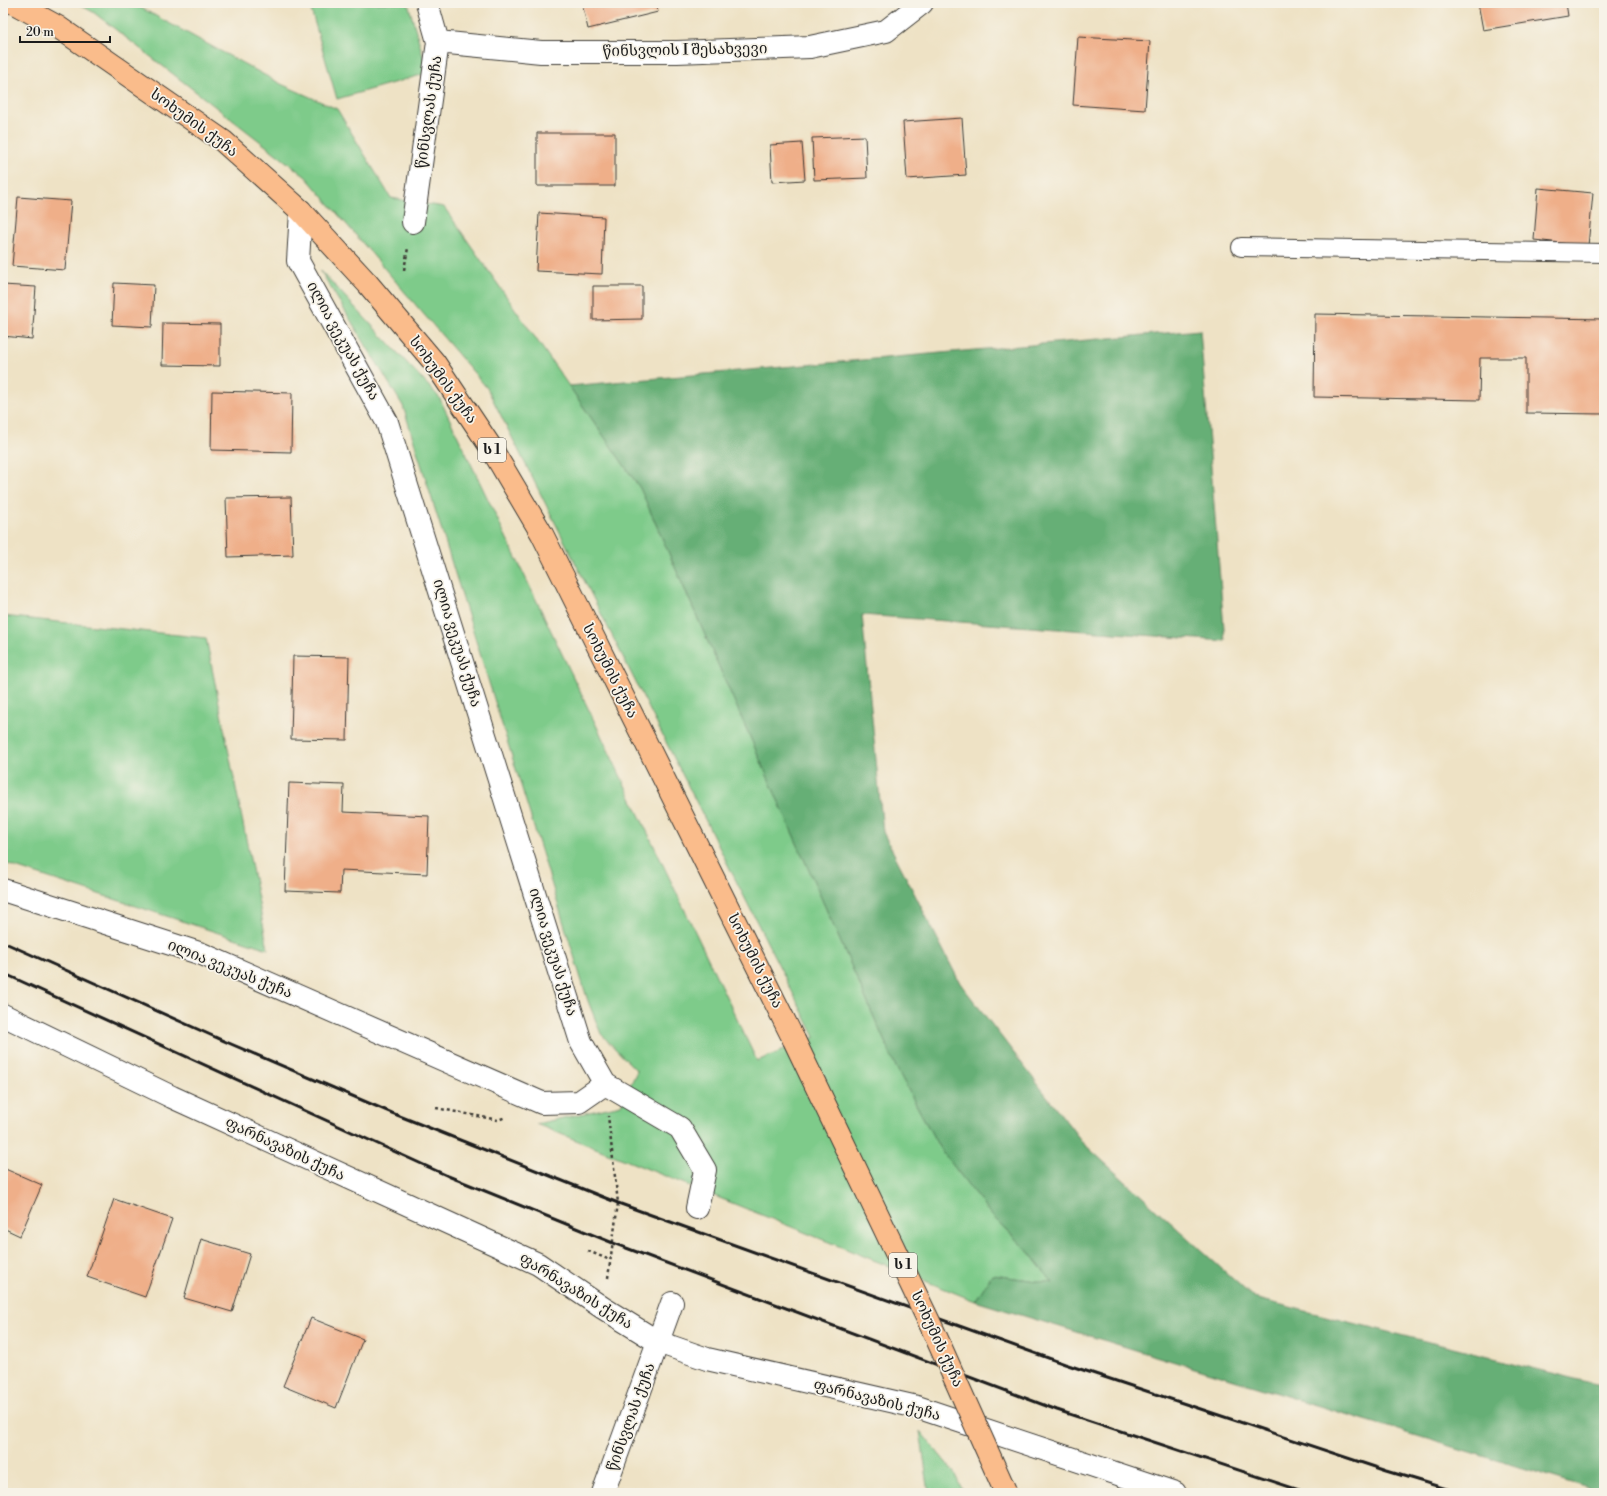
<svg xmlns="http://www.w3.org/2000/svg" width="1607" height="1496" font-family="'Libre Bodoni','Noto Serif Georgian',serif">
<rect width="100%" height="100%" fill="#f7f3e8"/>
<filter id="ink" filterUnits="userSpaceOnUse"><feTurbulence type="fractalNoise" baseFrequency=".025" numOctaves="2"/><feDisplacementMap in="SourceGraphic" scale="8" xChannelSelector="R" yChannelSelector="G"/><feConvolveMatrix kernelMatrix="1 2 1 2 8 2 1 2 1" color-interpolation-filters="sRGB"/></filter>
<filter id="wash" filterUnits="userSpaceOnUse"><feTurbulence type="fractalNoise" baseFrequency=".012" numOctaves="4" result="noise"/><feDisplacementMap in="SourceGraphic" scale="16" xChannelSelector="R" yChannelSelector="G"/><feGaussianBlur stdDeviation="0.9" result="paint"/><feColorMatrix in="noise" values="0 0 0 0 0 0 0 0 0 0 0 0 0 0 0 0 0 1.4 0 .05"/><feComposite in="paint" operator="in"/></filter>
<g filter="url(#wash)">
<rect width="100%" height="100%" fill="#eee2c5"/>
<path fill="#7ecb8a" stroke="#4d7453" d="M76,3h56l149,81 56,25 54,89 53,9 196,281 256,579 43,80 53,69 35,34 26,33 -61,-8 -17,26 -439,-177 85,-19 16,-34 -36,-37 -13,-33 -185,-595 -83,-136 119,127 318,664 58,-24 -328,-649 -181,-211 -213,-165z
M309,3h99l20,70 -91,26z
M3,616l203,22 62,311 -265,-86z
M920,1431l33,40 11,22h-35z"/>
<path fill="#66af76" stroke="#416649" d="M1200,330l25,311 -363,-26 21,217 77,151 123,160 171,155 350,88v107l-629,-192 17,-26 61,8 -26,-33 -35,-34 -53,-69 -43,-80 -256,-579 -71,-102z"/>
<g id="blocks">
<path fill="#efaf89" d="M582,3h74l2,9 -70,17z
M1478,3h88l2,13 -85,14z
M1078,37l72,4 -5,69 -72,-5z
M962,118l4,57 -59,4 -4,-57z
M537,133h78v53h-78z
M865,136l2,42 -53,2 -2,-42z
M802,143l3,37 -33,2 -2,-37z
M1538,188l55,5 -5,53 -54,-6z
M18,197l53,4 -6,69 -53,-4z
M539,213l65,4 -2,57 -66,-3z
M114,283l40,2 -2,42 -40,-2z
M3,285l33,2 -4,52 -29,-3z
M593,286h49v33l-49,1z
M1315,314l289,5v95l-78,-1v-55h-46l-1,42 -165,-3z
M163,323l57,1v42l-58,-1z
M212,391l80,2 -1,59 -80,-2z
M291,497l2,58 -65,2 -2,-59z
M293,656l56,1 -2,83 -56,-1z
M289,783l55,2 -1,27 86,4 -2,58 -86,-4 -1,23 -55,-2z
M3,1168l39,17 -22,51 -17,-8z
M114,1199l58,20 -27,78 -58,-20z
M201,1239l49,15 -18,58 -48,-14z
M311,1318l52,21 -27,69 -53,-22z"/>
</g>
</g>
<g filter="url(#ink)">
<use href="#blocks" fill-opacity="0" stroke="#3c3a35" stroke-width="1"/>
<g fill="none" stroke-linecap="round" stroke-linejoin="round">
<g stroke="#3c3a35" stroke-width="20">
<path id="lane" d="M1241,247l363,6"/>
</g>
<g stroke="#3c3a35" stroke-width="24">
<path id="street" d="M438,42l103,10h136l133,-5 76,-16 36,-28
M301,211l-3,50 89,161 194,620 24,42 75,44 25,42 -8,38
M413,222l25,-180 -11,-39
M3,890l199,64 340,149 37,-1 26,-18
M3,1015l169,82 366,167 65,44 55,34 49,17 210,48 258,86
M603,1493l69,-190"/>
</g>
<g stroke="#3c3a35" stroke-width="24">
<path id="highway" d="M14,3l44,24 165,114 78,70 67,73 66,78 56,84 52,88 252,506"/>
</g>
<path stroke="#3c3a35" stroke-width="2.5" stroke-dasharray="3 3" stroke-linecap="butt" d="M404,270l4,-22
M436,1108l62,12 8,-3
M588,1251l22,9
M608,1278l10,-75 -10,-87"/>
<use href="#lane" stroke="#fff" stroke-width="18"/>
<use href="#street" stroke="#fff" stroke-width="22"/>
<use href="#highway" stroke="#fabc8b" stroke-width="22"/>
<path stroke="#1c1c1c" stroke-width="3" d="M3,942l221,99 168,72 226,90 447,161 322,107 73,22
M3,973l445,203 165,67 444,167 251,83"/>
<g stroke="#3c3a35" stroke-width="24" stroke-linecap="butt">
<path id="highway-bridge" d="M794,1040l139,290 73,163"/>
</g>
<use href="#highway-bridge" stroke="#fabc8b" stroke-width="22"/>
</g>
</g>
<g text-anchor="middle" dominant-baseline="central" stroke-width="3.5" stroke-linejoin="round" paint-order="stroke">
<g fill="#f7f3e8" stroke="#5e5c59" stroke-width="1">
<rect x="478" y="438" width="28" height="24" rx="3"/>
<rect x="889" y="1253" width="28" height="24" rx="3"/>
</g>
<g font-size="14" font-weight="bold" fill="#1c1c1c">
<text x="492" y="450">ს 1</text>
<text x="903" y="1265">ს 1</text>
</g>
<g font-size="15" fill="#1c1c1c" stroke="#f7f3e8">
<text transform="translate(685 50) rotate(-1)">წინსვლის I შესახვევი</text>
<text transform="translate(429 112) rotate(-82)">წინსვლას ქუჩა</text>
<text transform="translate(194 123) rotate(36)">სოხუმის ქუჩა</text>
<text transform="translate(343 341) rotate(61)">ილია ვეკუას ქუჩა</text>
<text transform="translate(443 380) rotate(54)">სოხუმის ქუჩა</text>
<text transform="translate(457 643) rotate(73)">ილია ვეკუას ქუჩა</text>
<text transform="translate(610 671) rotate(63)">სოხუმის ქუჩა</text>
<text transform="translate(553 952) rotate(73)">ილია ვეკუას ქუჩა</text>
<text transform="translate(755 961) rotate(63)">სოხუმის ქუჩა</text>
<text transform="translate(230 969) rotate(22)">ილია ვეკუას ქუჩა</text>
<text transform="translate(285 1149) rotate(25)">ფარნავაზის ქუჩა</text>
<text transform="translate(576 1291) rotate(32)">ფარნავაზის ქუჩა</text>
<text transform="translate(937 1339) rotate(65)">სოხუმის ქუჩა</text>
<text transform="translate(877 1400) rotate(14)">ფარნავაზის ქუჩა</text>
<text transform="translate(631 1417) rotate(-70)">წინსვლას ქუჩა</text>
</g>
</g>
<rect width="1607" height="1496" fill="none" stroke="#f7f3e8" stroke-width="16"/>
<path d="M20 36v6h90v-6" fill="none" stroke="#1c1c1c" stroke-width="2"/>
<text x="26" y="36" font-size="12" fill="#1c1c1c" stroke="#f7f3e8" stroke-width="3" paint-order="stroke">20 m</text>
</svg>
